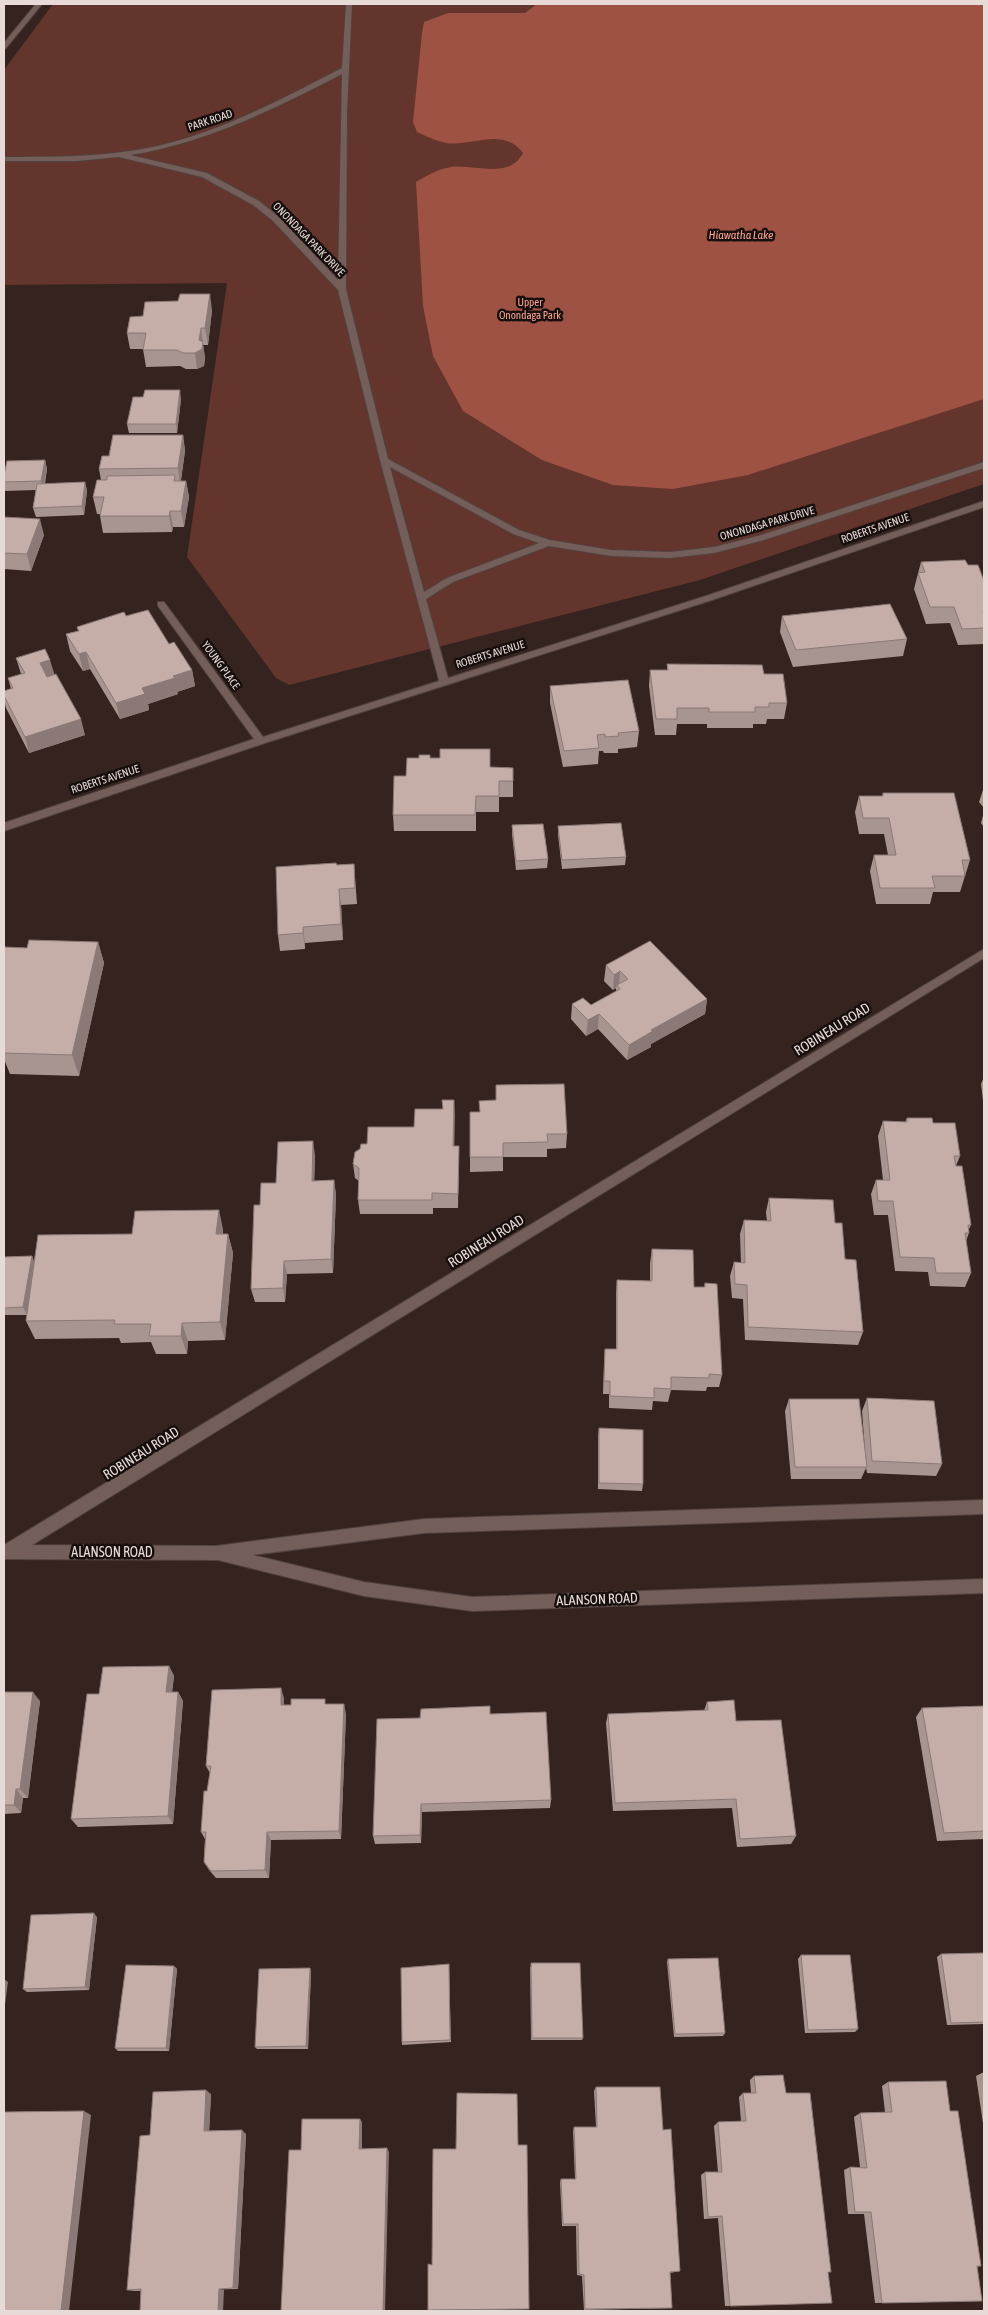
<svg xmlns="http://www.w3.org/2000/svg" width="988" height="2315" font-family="'Asap Condensed',sans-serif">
<rect width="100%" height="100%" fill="#35231f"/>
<path fill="#63352c" d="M53,4h931v480l-284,96 -411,105 -13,-7 -89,-121 40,-274 -223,2v-215z"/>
<path fill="#9e5243" d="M537,4h447v395l-236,76 -75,14 -60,-4 -71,-25 -79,-49 -30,-55 -10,-50 -7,-124c12,-7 22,-13 35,-15 24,-3 58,13 72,-14 -21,-27 -50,-6 -77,-10 -10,-2 -20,-7 -29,-11l-4,-10 9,-89 2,-11 24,-9h77z"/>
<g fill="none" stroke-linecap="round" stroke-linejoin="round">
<g stroke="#51423f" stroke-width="2">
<path id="service" d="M346,4h6l-5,107 -1,178 42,170 131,71 31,10 61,10 59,2 44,-5 44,-11 226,-74v6l-220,72 -50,13 -44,5 -59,-2 -62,-10 -96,36 -27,17 23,83 -1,2h-8l-60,-224 -42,-170 -65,-69 -20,-16 -51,-28 -83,-20 -43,4h-72v-4c48,0 97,0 144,-9 69,-14 132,-48 194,-80zM342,74l-4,206 -59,-63 -20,-16 -52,-28 -77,-18c76,-12 144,-46 212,-81zM390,467l123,67 26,9 -92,35 -23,14z"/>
</g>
<g stroke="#51423f" stroke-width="2">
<path id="minor" d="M36,4h6l-36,44 -2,1v-6z
M984,501v6l-272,93 -447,143 -261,88v-8l250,-84 -96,-133v-4h6l99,135 443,-141z
M984,949v9l-952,587 184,1 208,-27 560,-19v14l-560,19 -171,22 111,27 108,15 512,-18v14l-512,18 -108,-15 -146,-36 -214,-1v-14z"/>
</g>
<use href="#service" fill="#745e5a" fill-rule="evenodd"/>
<use href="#minor" fill="#745e5a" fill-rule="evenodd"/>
</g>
<path fill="#a99590" d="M212,310l-4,35h-5l2,13 -1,8 -7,3h-11l-6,-3 -34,1 -3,-18h-13l-3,-16 16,-17z
M181,399l-4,34h-48l-2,-9z
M183,435l2,16 -4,30h5l3,16 -5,30h-11l-1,5 -69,1 -3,-17v-2h-3l-4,-17 8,-17 -2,-11 10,-13z
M45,460l2,9 -2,15 40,-2 2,9 -3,24 -48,2 -3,-9 3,-18 -31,1 -1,-3v-13z
M4,517l40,18 -13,36 -27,-2z
M921,562l47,3 16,16v63l-26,1 -8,-22 -24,1 -12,-35z
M126,616l43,28 23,26 3,16 -18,6 1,2 -30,10 1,6 -29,9 -30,-50 -7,2 -13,-20 -4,-17 12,-3 -1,-4z
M782,616l125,23 -4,17 -110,11 -13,-35z
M16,658l38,16 31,61 -56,18 -23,-45 -2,-8v-9l7,-2 -3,-11 13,-4z
M667,664l97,10 23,29 -3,16h-17l-1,5h-13v4h-46v-4h-30l-1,11h-21l-6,-49 1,-16h17z
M550,686l89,45 -2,16 -19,2v4h-14l-1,-2h-4l-1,13 -35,3 -13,-64z
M430,758l60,9 23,1v29h-14v15h-23v19h-82l-1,-16 13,-39z
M984,787v21l-5,-6z
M883,793l87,67 -10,32h-27l-3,12h-54l-6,-33 4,-16h14l-4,-21h-25l-4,-22 4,-16h23z
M984,812v15l-3,-4z
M512,825l36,34 -1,9 -31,2 -4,-36z
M558,826l68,31 -1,8 -63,4 -4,-34z
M354,864l3,40 -16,1 2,35 -38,3v6l-25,2 -2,-16 59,-70z
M98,942l6,21 -25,113 -69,-2 -6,-15v-112l23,1z
M606,965l101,34 -2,15 -54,30v3l-24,13 -29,-31 -12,7 -15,-17 1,-15 19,1 25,-14v-3l-3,2 -9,-9z
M984,1077v32l-3,-25z
M454,1100v46h5l-1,62h-25v6h-73l-2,-14 1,-19 -4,-3 -2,-14 14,-20 47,-17 29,-18z
M470,1112l97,22 -1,14 -19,1v8h-44v14l-33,1z
M907,1118l26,5 27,33 -4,10 15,59 -2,4v4l-3,8 5,32 -6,14 -35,-1 -2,-14 -33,-1 -7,-56h-14l-3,-21 5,-14h7l-5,-44 5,-15 22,1z
M315,1155l-1,26 20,-1 2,15 -3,78 -46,1 -2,28h-30l-4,-13 9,-84 16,-22z
M769,1198l66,25 28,109 -5,13 -113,-5 -2,-41 -11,-1 -2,-22 4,-14 7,1 -1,-29 4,-14 23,1 -1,-9z
M223,1229v5h5l5,19 -8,87 -37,1 -1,13h-31l-5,-12 -30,1 -2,-5 -84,1 -9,-18 3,-24 -2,18h-23v-58l28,-1 2,6 98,-28z
M652,1249l42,38h10l1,-4 17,92 -3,12h-12l-1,4 -35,-1 -3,12 -15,-1 -1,9 -43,-2v-14h-6l1,-32 1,-13h11v-56l1,-13 33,1v-18z
M867,1398l75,66 -6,12 -69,-3 -1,-5 -5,11h-70l-6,-68 4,-12 77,65 -4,-53z
M599,1428l44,56 -1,7 -44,-2v-54z
M169,1666l5,10 -2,16h6l5,9 -10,123 -95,3 -7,-8 28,-125z
M4,1692l36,9 -12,97h-5l-2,15 -17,1z
M284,1698v7l43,-1 19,10 -5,125 -70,1 -2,38h-53l-7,-8 -5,-8 1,-23 -4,-7 9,-59 -4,-7z
M707,1702l29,19 60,115 -5,8 -54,3 -5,-39 -119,3 -7,-88 2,-9 96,-3z
M984,1706v133l-47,2 -21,-124 6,-9z
M490,1714l61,86 -1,8 -128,4 -1,31 -46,1 -2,-8 47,-118z
M97,1917l-8,73 -62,2 -4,-3z
M984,1953v71l-37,1 -10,-68 4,-3z
M801,1955l57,74 -3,3 -50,1 -7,-74z
M668,1959l57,74 -2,3 -49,1 -7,-75z
M174,1966l3,3 -8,82h-51l-3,-3z
M530,1966l53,72 -1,2h-51z
M310,1968l1,3 -3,78h-51l-2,-2z
M449,1968l2,74 -49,3v-3z
M984,2072v58l-8,-54z
M754,2076l32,17 45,179h-3l-3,31 -100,3 -7,-88 -14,1 -3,-44 4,-3h13l-4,-46 4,-4 23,-1 -2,-24 4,-4h8l-1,-13z
M888,2082l62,29 31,155 -4,1 5,34 -107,2 -11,-89h-16l-4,-44 6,-3h10l-6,-50 6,-4 25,-1 -3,-26z
M596,2087l67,43 17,141 -10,2 2,35 -88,2 -2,-34 -5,-1 -1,-49h-14l-2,-44 1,-3h14l-2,-48 1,-4h22l-2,-36z
M211,2094l-2,37 37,3 -8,155 -104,2 -7,-1 23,-155z"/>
<path fill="#8a7976" d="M210,294l2,16 -4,35 -3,-17z
M201,328l4,30 -1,8 -7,3 -2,-16 4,-13z
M180,390l1,9 -4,34 -1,-9z
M183,435l2,16 -5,34 -2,-17z
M45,460l2,9 -4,21 -2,-9z
M186,481l3,16 -5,30 -3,-16z
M85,482l2,9 -3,24 -2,-9z
M170,511l3,16 -1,5 -3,-16z
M40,519l4,16 -13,36 -4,-17z
M86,652l4,17 -7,2 -4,-17z
M50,660l5,16 -11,4 -4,-17z
M192,670l3,16 -18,6 1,2 -30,10 1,6 -29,9 -4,-16 26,-15 31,-12z
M81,719l4,16 -56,18 -4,-16z
M339,889l2,16 2,35 -2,-16z
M303,927l2,16v6l-2,-16z
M98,942l6,21 -25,113 -7,-21z
M620,971l-1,16 -2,-2 -1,3 -3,2 1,-15z
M707,999l-2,15 -54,30v3l-24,13 2,-15 22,-15z
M599,1014l-1,15 -12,7 2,-16z
M454,1100l1,15 -1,45 -1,-14z
M313,1141l2,14 -1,40 -2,-14z
M334,1180l2,15 -3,78 -2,-14z
M219,1210l4,19 -2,24 -5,-19z
M228,1234l5,19 -8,87 -5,-18z
M32,1256l3,8 -8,51 -4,-8z
M284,1261l3,13 -2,28 -2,-14z
M182,1323l6,18 -1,13 -6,-18z
M169,1666l5,10 -3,26 -5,-10z
M281,1688l3,10v17l-3,-10z
M33,1692l7,9 -12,97 -8,-9z
M178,1692l5,9 -10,123 -5,-8z
M344,1704l2,10 -5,125 -2,-8z
M16,1789l7,9 -2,15 -7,-8z
M421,1804l1,8 -1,31 -1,-8z
M267,1832l4,8 -2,38 -4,-8z
M94,1913l3,4 -8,73 -4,-3z
M174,1966l3,3 -8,82 -3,-3z
M310,1968l1,3 -3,78 -2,-3z
M4,1979l4,3 -4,30z
M206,2090l5,4 -2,41 -5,-4z
M84,2111l7,4 -22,196h-8z
M360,2119l2,3v31l-3,-4z
M242,2130l4,4 -8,155 -5,-1z
M387,2148l2,4 -4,159h-2z
M219,2289l5,1 -1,21h-5z"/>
<path fill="#c5ada8" stroke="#8a7976" d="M180,294h30l-5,34h-4l-2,12 4,2 -1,7 -7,4h-12l-6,-3h-34l3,-17h-19l3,-16 13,-1 2,-14 33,-1z
M145,390h35l-4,34h-49l6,-27h10z
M113,435h70l-5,33 -79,1 3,-13h7z
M45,460l-4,21 -37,1v-7l3,-14z
M175,475l-1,6h12l-5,30h-11l-1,5h-69l4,-19h-11l4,-17h10v-4z
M85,482l-3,24 -49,2 4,-24z
M4,517l36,2 -13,35 -23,-1z
M965,560l3,5h10l6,16v31h-1l1,3v13l-22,1 -8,-22h-24l-12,-34 7,-1 -4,-10z
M890,604l17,35 -111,11 -14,-34z
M148,610l21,34 5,-2 18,28 -19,6 2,2 -33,10 3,6 -29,9 -30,-51 -7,2 -13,-20 13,-3 -2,-4 47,-15 2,4z
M45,649l5,11 -10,3 7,14 9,-3 25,45 -56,18 -21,-41v-5l9,-3 -5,-10 17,-5 -9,-15z
M667,664l95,1 2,9h19l4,29h-18v4h-14v5h-46v-4h-32v11h-21l-6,-49h18z
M628,680l11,51 -21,2 1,3 -14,1v-3l-8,1 2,13 -35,3 -14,-65z
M440,749h50v18l23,1v13h-14v15h-23l-1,19h-82l1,-39h12l1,-18h12v-3h11v3h10z
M883,793h71l16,67h-8l3,16h-33l3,12h-55l-6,-33h22l-7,-37h-26l-4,-22h24z
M621,823l5,34 -64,3 -4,-34z
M543,824l5,35 -32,2 -4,-36z
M336,863l1,2 17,-1 1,24 -16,1 2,35 -38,3v6l-25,2 -2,-68z
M29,940l69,2 -26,113 -68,-2v-106l23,1z
M650,941l57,58 -56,31 2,1 -24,14 -30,-31 -11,6 -16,-16 11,-6 8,7 29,-16 -3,-4 11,-6 -8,-8 -6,4 -8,-10z
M564,1084l3,50h-20l1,8 -45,1v14h-33v-45h10l-1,-11 17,-1v-15z
M442,1100h12l-1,46h6l-1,48 -26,-1v7h-74l1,-32 -6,-4 2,-12 5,-3 1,-5h6l1,-17h46l1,-18h28z
M907,1118h25l1,5h22l5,33h-6l2,10h6l9,59h-3l1,8h-4l6,40h-35l-2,-15 -34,-1 -7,-56h-15l-2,-21h14l-7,-59 24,1z
M313,1141l-1,40 22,-1 -3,79 -47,2 -1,27 -32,1 3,-84h6l1,-22h15l2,-41z
M769,1198l64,2 2,23h7l3,36 11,1 7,72 -115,-5 -1,-42 -12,-1 -1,-22 11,1 -1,-43 27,1z
M219,1210l-3,24h12l-8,88 -38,1 -1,13h-32l2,-12h-37l1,-4 -89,1 12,-86 94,-1 3,-23z
M652,1249l41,1 1,37h11v-4l12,1 5,91 -13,-1v4l-38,-1v12l-17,-1v10l-44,-2v-15h-6l1,-32h12v-69l35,1z
M32,1256l-9,51 -19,1v-51z
M867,1398l67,3 8,63 -70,-3z
M789,1399h70l8,68h-72z
M599,1428l44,2v54l-44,-1z
M169,1666l-3,26h12l-10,124 -97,3 16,-125h12l4,-27z
M281,1688v17h10v-6h34v5h19l-5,127 -72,1 -2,38 -54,1 -7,-9 2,-30h-5l3,-41h3l4,-25h-5l6,-76z
M4,1692h29l-13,97h-4l-2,16h-10z
M734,1700l2,21 45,-1 15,116 -56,3 -4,-40 -121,4 -7,-89 100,-4 -1,-8z
M490,1706v8l56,-2 5,88 -130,4 -1,31 -47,1 4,-117 43,-1 1,-9z
M984,1706v125l-40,2 -22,-125z
M94,1913l-9,74 -62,2 8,-74z
M984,1953v69l-33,1 -10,-69z
M801,1955h49l8,74 -50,1z
M718,1958l7,75 -50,1 -7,-75z
M531,1963h49l3,75h-51z
M449,1964l1,76 -48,2 -1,-74z
M126,1965l48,1 -8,82h-51z
M310,1968l-4,78 -51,1 4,-78z
M783,2075l3,18h24l21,179h-3l4,31 -102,3 -8,-90 -14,1 -3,-45h17l-4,-50 28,-1 -3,-28h13l-2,-17z
M946,2081l4,30h8l23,155h-4l5,35 -100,2 -11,-91h-16l-5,-45 17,1 -7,-55 32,-1 -4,-30z
M596,2087h64l3,43 8,-1 9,142 -10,1 2,36 -87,1 -1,-34 -5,-1 -1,-50h-15l-2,-45h15l-2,-52h23z
M206,2090l-2,41 38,-1 -9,158 -14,1 -1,22h-78l1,-22 -14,1 13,-154 10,-1 3,-43z
M457,2093l60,1 1,51h9l2,164 -101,1v-46l4,1 1,-116h23z
M84,2111l-23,200h-57v-199z
M302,2119h58l-1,30 28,-1 -4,163h-102l8,-161h12z"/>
<g text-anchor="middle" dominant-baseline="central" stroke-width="5" stroke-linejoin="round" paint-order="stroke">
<g font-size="11" fill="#e7dad7" stroke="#170f0d">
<text transform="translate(210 120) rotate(-18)">PARK ROAD</text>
<text transform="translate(309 239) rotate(46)">ONONDAGA PARK DRIVE</text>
<text transform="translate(767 523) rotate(-16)">ONONDAGA PARK DRIVE</text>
<text transform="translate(875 528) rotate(-19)">ROBERTS AVENUE</text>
<text transform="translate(490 654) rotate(-17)">ROBERTS AVENUE</text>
<text transform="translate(221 665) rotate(54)">YOUNG PLACE</text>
<text transform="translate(105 779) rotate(-18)">ROBERTS AVENUE</text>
</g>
<g font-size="11" fill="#fca492" stroke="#170f0d">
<text x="530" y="302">Upper<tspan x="530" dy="13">Onondaga Park</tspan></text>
</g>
<g font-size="12" font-style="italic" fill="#fba492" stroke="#170f0d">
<text x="741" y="235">Hiawatha Lake</text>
</g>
<g font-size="14" fill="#e7dad7" stroke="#170f0d">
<text transform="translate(832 1029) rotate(-32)">ROBINEAU ROAD</text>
<text transform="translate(486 1241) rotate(-32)">ROBINEAU ROAD</text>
<text transform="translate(141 1453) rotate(-32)">ROBINEAU ROAD</text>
<text x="112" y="1552">ALANSON ROAD</text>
<text transform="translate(597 1599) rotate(-2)">ALANSON ROAD</text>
</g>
</g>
<rect width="988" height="2315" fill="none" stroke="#e7dad7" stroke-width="10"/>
</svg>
